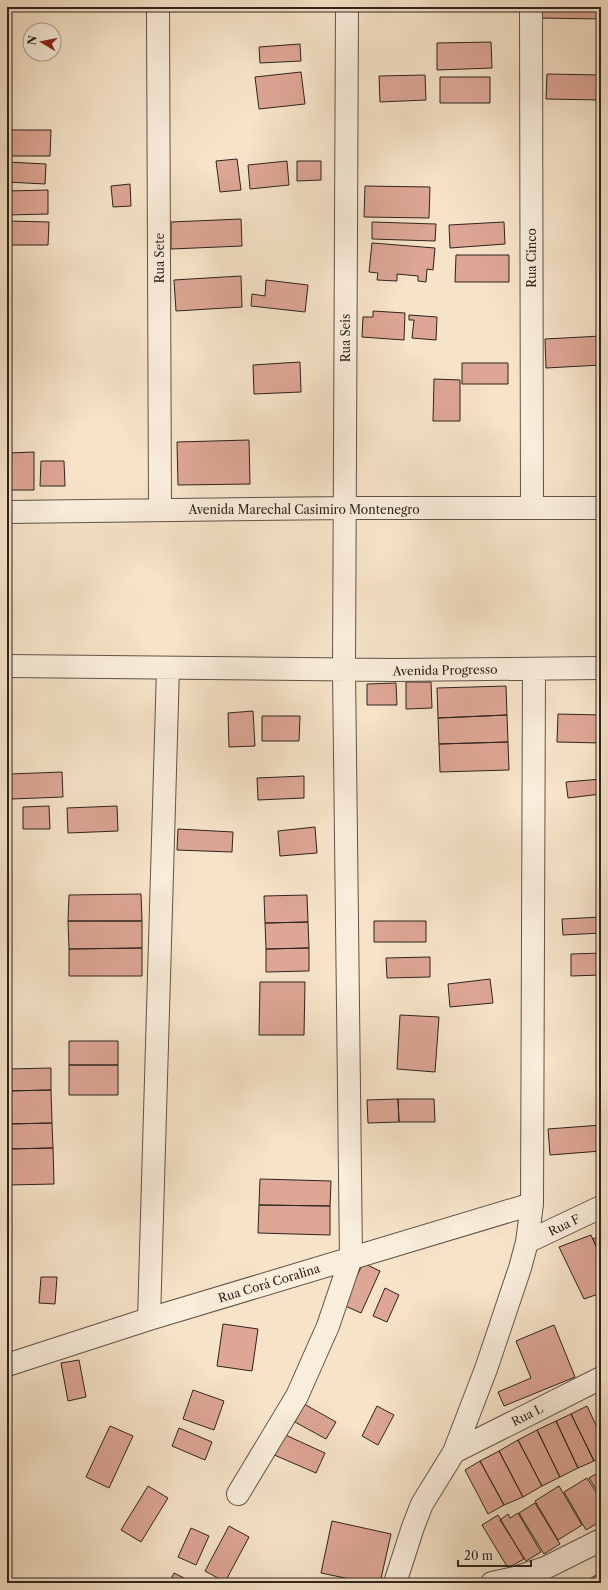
<svg xmlns="http://www.w3.org/2000/svg" width="608" height="1590" font-family="'Libre Caslon Text',serif">
<rect width="100%" height="100%" fill="#f6e3c8"/>
<filter id="stains"><feTurbulence type="fractalNoise" baseFrequency=".005" numOctaves="4"/><feColorMatrix values="0 0 0 0 .2 0 0 0 0 .09 0 0 0 0 .02 0 0 0 .5 -.17"/></filter>
<radialGradient id="worn" r=".72"><stop offset=".6" stop-color="#630" stop-opacity="0"/><stop offset="1" stop-color="#630" stop-opacity=".3"/></radialGradient>
<path fill="#dda695" stroke="#2e231c" d="M7,7h47v3l-47,-1z
M541,7h60v12l-60,-1z
M491,42l1,26 -55,2v-27z
M300,44l1,17 -41,2 -1,-16z
M301,72l4,32 -46,5 -4,-32z
M547,74l54,1v25l-55,-1z
M425,75l1,25 -46,2 -1,-26z
M440,77h50v26h-50z
M7,130h44l-1,26h-43z
M237,159l4,31 -21,2 -4,-31z
M287,161l2,24 -39,4 -2,-24z
M297,161h24v19l-24,1z
M7,162l39,2 -1,20 -38,-2z
M130,184l1,22 -18,1 -2,-21z
M365,186l65,1 -1,31 -65,-1z
M48,190v24l-41,1v-24z
M241,219l1,27 -71,3v-27z
M7,221l42,1 -1,23h-41z
M372,222l64,2 -1,17 -63,-2z
M504,222l1,22 -55,4 -1,-23z
M372,243l63,5 -2,22 -6,-1 -1,13 -8,-1v-5l-21,-2v7l-20,-1 1,-7 -9,-1z
M456,255h53v27h-54z
M241,276l1,31 -66,4 -2,-31z
M266,280l42,5 -3,27 -54,-6 1,-12 13,2z
M373,311l32,2 -1,27 -42,-3 1,-20h10z
M409,315l28,2 -1,23 -24,-2 2,-18h-5z
M601,336v29l-55,3 -1,-29z
M300,362l1,30 -47,2 -1,-29z
M462,363h46v21h-46z
M434,379l26,1v41h-27z
M249,440l1,44 -72,1 -1,-43z
M34,452v38h-26v-37z
M41,461h23l1,25h-25z
M406,682h25l1,26 -26,1z
M396,683l1,22h-30v-21z
M506,686l1,29 -69,3 -1,-30z
M253,711l2,35 -26,1 -1,-34z
M558,714l43,1v28l-44,-1z
M507,715l1,27 -69,2 -1,-26z
M262,716h38l-1,25h-37z
M508,742l1,28 -69,2 -1,-28z
M62,772l1,25 -52,2 -1,-25z
M304,776v22l-46,2 -1,-22z
M601,779v15l-33,4 -2,-16z
M49,806l1,23h-27v-22z
M117,806l1,25 -50,2 -1,-25z
M315,827l2,26 -37,3 -2,-25z
M178,829l55,3 -1,20 -55,-2z
M141,894l1,27h-74l1,-26z
M307,895l1,27 -43,1 -1,-27z
M601,917v16l-38,2 -1,-16z
M68,921h74v27l-73,1z
M374,921h52v21h-52z
M308,922l1,26 -43,1 -1,-26z
M142,948v28h-73v-27z
M309,948v23l-43,1v-23z
M601,953v22l-30,1v-22z
M430,957v20l-43,1 -1,-20z
M490,979l3,24 -43,4 -2,-23z
M260,982h45l-1,53h-45z
M400,1015l39,2 -4,55 -38,-3z
M69,1041h49v24h-49z
M69,1065h49v30h-49z
M51,1068v22l-44,1v-22z
M51,1090l1,33 -45,1v-33z
M398,1099h36l1,23h-36z
M398,1099l1,23 -31,1 -1,-23z
M52,1123l1,25 -45,1 -1,-25z
M601,1125v26l-51,4 -2,-26z
M53,1148l1,36 -45,1 -1,-36z
M260,1179l71,2 -1,25 -71,-1z
M259,1205l71,1v29l-72,-2z
M591,1235l10,22v36l-17,6 -25,-52z
M601,1235v22l-8,-18z
M363,1263l17,8 -19,42 -18,-8z
M41,1277h16l-2,27 -16,-1z
M385,1288l14,7 -12,27 -14,-6z
M223,1324l35,5 -6,42 -35,-5z
M554,1325l21,52 -71,29 -6,-14 33,-14 -15,-37z
M79,1360l7,37 -18,4 -7,-38z
M193,1390l31,11 -10,29 -31,-11z
M304,1404l32,18 -10,17 -31,-17z
M377,1406l17,9 -16,30 -16,-9z
M587,1406l14,30v21l-7,4 -23,-47z
M571,1414l23,47 -16,7 -22,-47z
M556,1421l22,47 -18,9 -23,-47z
M110,1426l23,10 -24,52 -23,-11z
M179,1428l33,14 -7,18 -33,-14z
M537,1430l23,47 -18,9 -24,-46z
M281,1433l44,20 -9,20 -44,-19z
M518,1440l24,46 -19,11 -24,-46z
M499,1451l24,46 -19,8 -24,-44z
M480,1461l24,44 -16,9 -23,-44z
M601,1471v26l-12,-19z
M587,1478l14,22v21l-15,9 -22,-38z
M148,1486l20,12 -27,44 -20,-12z
M559,1486l23,39 -24,15 -23,-39z
M535,1503l25,41 -16,10 -25,-41z
M518,1513l23,39 -15,9 -26,-41 8,-6 2,4z
M498,1515l26,44 -16,9 -26,-43z
M332,1521l59,13 -11,49h-11l-48,-10z
M229,1526l20,11 -24,45 -20,-11z
M191,1528l18,8 -13,29 -18,-8z
M601,1572v11h-18z
M174,1573l12,6 -2,4h-15z"/>
<g fill="none" stroke-linecap="round" stroke-linejoin="round">
<g stroke="#605347" stroke-width="24">
<path id="minor" d="M158,7l2,503
M531,7l1,501
M7,512l337,-4h257
M7,666l386,4 208,-2
M527,1242l74,-35
M149,1319l19,-651
M7,1365l142,-46 383,-115
M454,1452l147,-74
M238,1494l59,-98 31,-70 23,-68 -7,-588 3,-663
M395,1583l18,-56 9,-23 32,-52 32,-83 34,-101 7,-26 5,-38 2,-535
M492,1583l23,-5 30,-10 56,-28"/>
</g>
<use href="#minor" stroke="#f9eddb" stroke-width="22"/>
</g>
<g text-anchor="middle" dominant-baseline="central" stroke-width="3.5" stroke-linejoin="round" paint-order="stroke">
<g font-size="12" fill="#2e231c" stroke="#f9eddb">
<text transform="translate(159 258) rotate(-90)">Rua Sete</text>
<text transform="translate(531 258) rotate(-90)">Rua Cinco</text>
<text transform="translate(345 338) rotate(-90)">Rua Seis</text>
<text x="304" y="509">Avenida Marechal Casimiro Montenegro</text>
<text transform="translate(445 670) rotate(-1)">Avenida Progresso</text>
<text transform="translate(564 1225) rotate(-26)">Rua F</text>
<text transform="translate(269 1283) rotate(-17)">Rua Corá Coralina</text>
<text transform="translate(527 1415) rotate(-27)">Rua L</text>
</g>
</g>
<rect width="608" height="1590" fill="none" stroke="#f6e3c8" stroke-width="24"/>
<rect x="8" y="8" width="592" height="1574" fill="none" stroke="#2e231c" stroke-width="2"/>
<rect x="12" y="12" width="584" height="1566" fill="none" stroke="#2e231c"/>
<g transform="translate(42 42) rotate(280)"><circle r="19" fill="#f9eddb" stroke="#a89c8f"/>
<path d="M0-3L7 15L0 10L-7 15Z" fill="#8f2418"/>
<text y="-6" font-size="11" font-weight="bold" text-anchor="middle" fill="#2e231c">N</text>
</g>
<path d="M458 1560v6h73v-6" fill="none" stroke="#2e231c" stroke-width="2"/>
<text x="464" y="1560" font-size="12" fill="#2e231c" stroke="#f9eddb" stroke-width="3" paint-order="stroke">20 m</text>
<rect width="100%" height="100%" filter="url(#stains)"/>
<rect width="100%" height="100%" fill="url(#worn)"/>
</svg>
